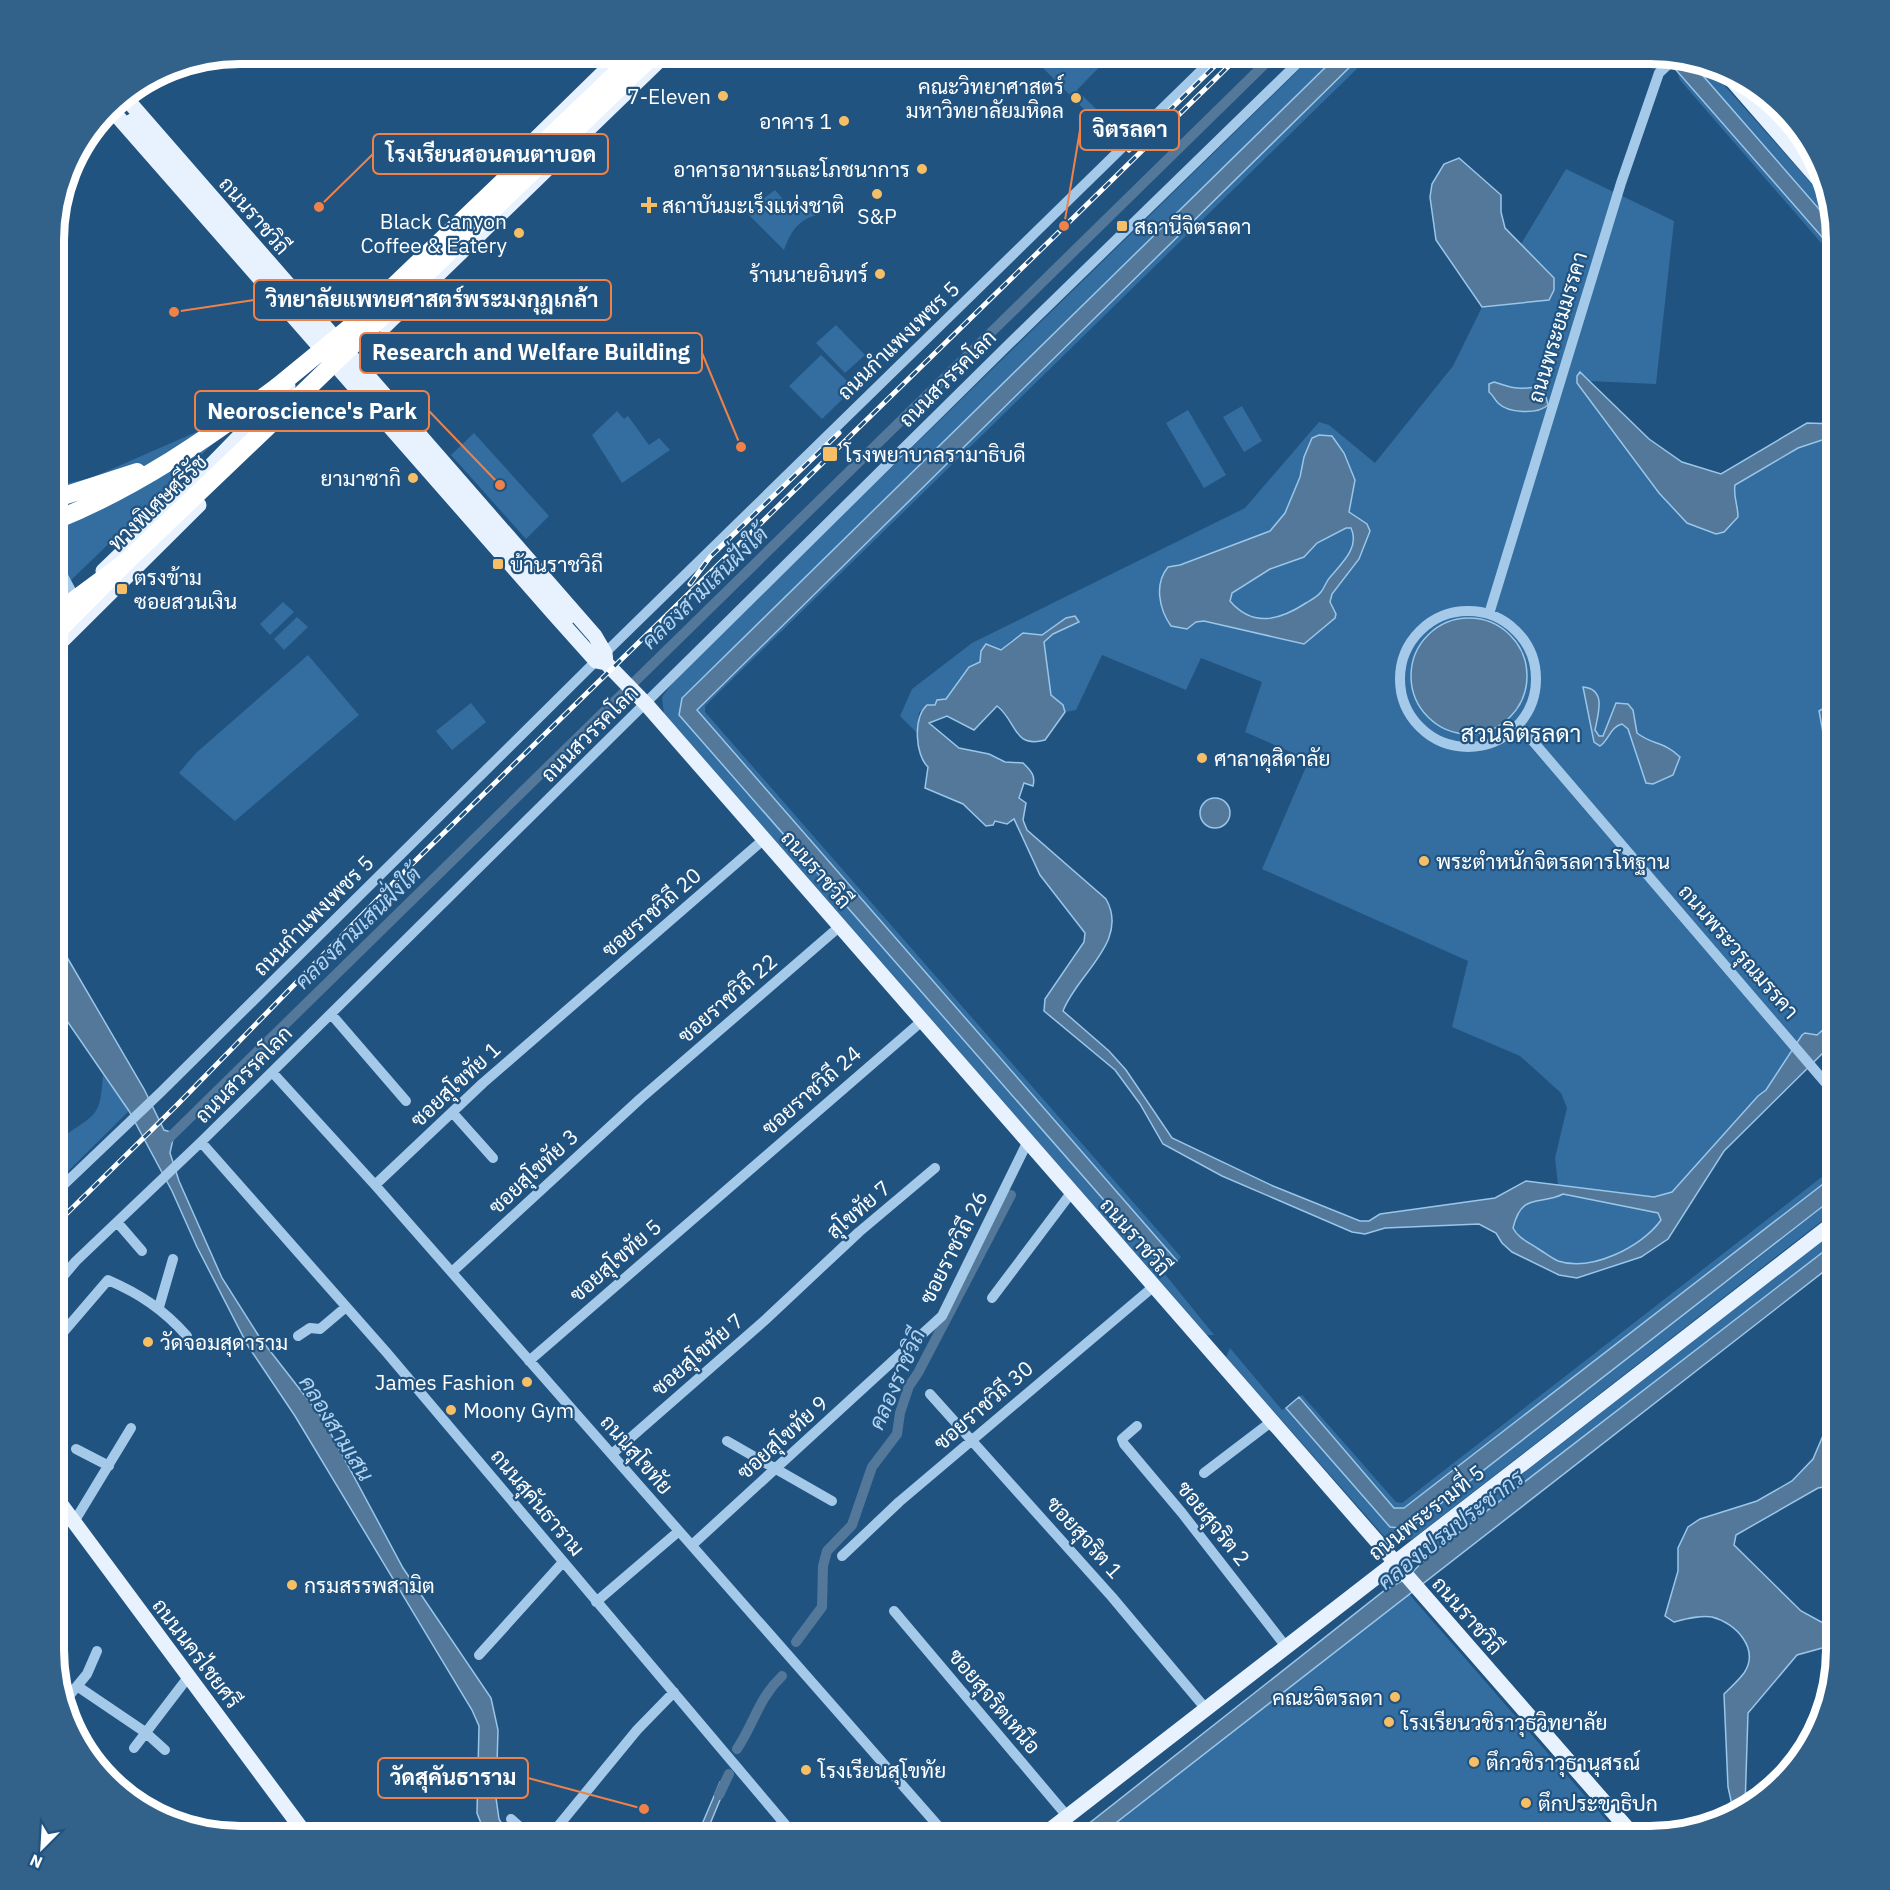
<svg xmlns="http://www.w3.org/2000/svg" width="1890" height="1890" font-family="'IBM Plex Sans',Sarabun,sans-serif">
<rect width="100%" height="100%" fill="#205380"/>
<path fill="#346d9f" d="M1032,54h80l-35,36 20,20 -6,6 -60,-60z
M1315,54h24l-657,644 -3,17 487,556 -2,2 50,62h-7l-543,-620 -2,-18 14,-19z
M1363,54h9l-667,652v6l476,545 -4,4 -480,-551z
M1691,62l17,5 121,136 4,22z
M1676,69l160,184v7l-156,-180z
M1733,74c27,21 84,70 91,104z
M1566,169l108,52 -18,163 -67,-3 -9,-9 -2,11 81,110 28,30 29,11 22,-29 -5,-10 2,-10 63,-37 27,-9 11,5v257l-17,10 5,27 12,17v247l-11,26 -8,7 -11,-2 -4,2 -36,55 -8,6 -86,96 -18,5 -16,-1 -80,-11 -3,-27 12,-50 -6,-15 -41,-37 -68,-29 16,-66 -206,-92 47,-109 -64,-28 17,-50 -61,-24 -15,32 -84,-35 -26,55 -11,2 -2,-7 -12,-10 -7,-53 9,-8 26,-12 -13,-4 -24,17 -30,5 -11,10 -11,-6 -9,7 -1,11 -11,5 -23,32 -27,13 -2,21 -17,-17 12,-27 60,-46 273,-135 74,-86 10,3 46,38 78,-97 29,-59 67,-7 5,-22 -33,-34z
M775,190l18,21 19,-10 9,13c-21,4 -30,16 -37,36l-38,-38z
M836,325l29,30 -20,18 -29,-30z
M821,355l33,33 -32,31 -33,-33z
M1242,406l20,35 -18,11 -21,-35z
M1188,410l38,65 -22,13 -38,-65z
M617,411l7,8 4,-3 21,29 10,-7 11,12 -48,33 -30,-48z
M210,426l10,11 -151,145 -15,-30v-66l37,-8z
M474,433l75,83 -23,23 -75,-84z
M283,602l11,10 -24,23 -10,-11z
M297,617l11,10 -24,23 -10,-11z
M308,655l51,60 -124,106 -56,-48 17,-20z
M471,703l15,19 -34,28 -16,-19z
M103,1075l26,36 -75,74v-59l10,10c33,-23 36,-19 39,-61z
M1836,1166v8l-432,334h-10l-95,-111 3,-2 94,107 6,1z
M1563,1194l95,19 3,7c-19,27 -70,52 -103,41 -7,-3 -14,-9 -21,-13 -9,-6 -19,-10 -24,-20 9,-37 27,-22 50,-34z
M1836,1196v14l-422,328c-11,4 -22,5 -31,-3l-157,-178 4,-9 52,62 4,-2 104,119 357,-260z
M1836,1229v13l-409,315 -3,-4 9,-9z
M1409,1594l211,242h-521z"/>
<path fill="#53789a" stroke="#99c6e9" stroke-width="1.5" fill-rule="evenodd" d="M1339,54h24l-666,656 480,551 -11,10 -487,-556 3,-17z
M1662,54l29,8 142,163 3,28z
M1459,158l42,37v17l4,16 49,50v12l-5,10 -67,7 -46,-67 -6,-43 2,-13 12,-20z
M1580,372l69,67 33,23 39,12 86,-51 29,1v20l-11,-5 -27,9 -63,37c-2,11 3,20 3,32l-14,15 -8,2 -29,-11 -28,-30 -82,-110v-7z
M1494,382c8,2 16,6 24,6 20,2 24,-10 30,17 -11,10 -40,8 -50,-2 -4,-4 -5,-8 -9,-11v-8z
M1319,435l13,1 12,17 11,27 -6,32 18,12 3,7 -11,28 -27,35 -2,8 6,12 -1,4 -31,26 -100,-23 -8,1 -9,7 -16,-3c-12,-17 -17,-42 -3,-59l12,-2 90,-34 15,-18 15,-36 4,-20 8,-19zM1346,528h5c9,19 -9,35 -20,48 -5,5 -6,11 -10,16 -4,5 -10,8 -15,11 -26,17 -53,25 -76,-2l2,-8 38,-24 34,-12 13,-14z
M1075,616l4,6 -26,12 -9,8 7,53 12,10 2,7 -20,28c-32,9 -28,-19 -48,-34l-23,24 -27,-14 -18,7 30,25 30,6 16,8 18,1c7,7 13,12 10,23l-9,-3 -5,15 7,5 -3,17 4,10 79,69c24,42 -29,75 -43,112l46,40 17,19 46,68 101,48 87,35h9l11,-7 115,-16 31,-17 128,16 18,-5 86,-96 8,-6 36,-55 3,-2 12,2 8,-7 11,-26v38l-112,111 -56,88 -27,18 -64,21 -18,-3 -47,-23 -10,-9 -6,-10 -17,-9 -94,4 -20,6 -13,-2 -130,-56 -59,-32 -23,-40 -25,-34 -71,-59 1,-12 39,-57 1,-9 -45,-58 -26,-56 -7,5 -12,-3 -2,4 -7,1 -23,-22 -38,-16 3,-21c-13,-12 -15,-49 -1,-62h8l2,-5 9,-1 23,-32 11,-5 1,-11 5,-7 15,6 22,-17 19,2 24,-17zM1563,1194l95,19 3,7c-19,27 -70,52 -103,41 -7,-3 -14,-9 -21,-13 -9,-6 -19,-10 -24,-20 9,-37 27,-22 50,-34z
M1411 676a58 58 0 1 1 116 0a58 58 0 1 1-116 0Z
M1583,687c24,2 15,27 12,43l4,6h4l13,-33 12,1 5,6 4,23c15,12 27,8 43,24l-7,18 -20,9 -7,-1 -18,-54 -6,-5c-12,3 -13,16 -22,22l-6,-4z
M1836,701v54l-12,-17 -5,-27z
M1200 813a15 15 0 1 1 30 0a15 15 0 1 1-30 0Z
M54,935l90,154 20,41 7,2 2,7 -3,14 9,28 43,97 38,60 63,81 80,149 88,130 7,32 -2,68 3,21 10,17h-23l-9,-23 2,-87 -7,-16 -177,-294 -47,-70 -51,-99 -25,-56 -43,-80 -75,-109z
M1836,1174v22l-428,333 -18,-2 -104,-119 13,-11 95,111h10z
M1836,1242v20l-737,574h-26l312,-246 21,-11 21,-22z
M1836,1405v29l-5,21 5,8v26l-7,-3 -11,2 -82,47 -2,10 67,66 35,19v11l-3,4 -36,10 -49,58 -3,94 -11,7 -6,-27 -4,-93c6,-6 14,-13 20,-21 16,-24 -8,-50 -32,-56 -12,-2 -26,2 -38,5l-9,-6 13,-45v-23l10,-21 12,-8 57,-18 35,-20 21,-22z
M720,1782l7,1 -22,53h-8z"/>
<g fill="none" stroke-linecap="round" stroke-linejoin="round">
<path stroke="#53789a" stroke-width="10" d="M162,1145l1113,-1091
M796,1642l26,-35 1,-41 4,-15 25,-26 20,-58 25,-33 3,-21 9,-27 9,-13 93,-178
M737,1749c18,-27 21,-50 45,-73
M719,1795l10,-21"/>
<path stroke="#a5c9e8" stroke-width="10" d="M54,559l21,39
M1400 679a68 68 0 1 1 136 0a68 68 0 1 1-136 0Z
M1489,614l132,-431 38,-110 16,-15
M605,653l613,-599
M1519,725l317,370
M331,1014l75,87
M272,1072l103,113 572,651
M452,1112l41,46
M201,1142l186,211 408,483
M375,1185l108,-102 280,-243
M54,1194l107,-102 435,-431
M117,1222l25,29
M452,1272l188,-173 199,-172
M54,1287l22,-26 125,-119 809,-799 297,-289
M992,1298l79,-105
M159,1307l14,-48
M298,1336l12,-8 10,1 26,-22
M54,1343l54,-63c32,14 55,29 79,56
M529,1361l393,-340
M930,1394l182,203 94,112
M1137,1426l-15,13 2,5 58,69 105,135
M727,1441l105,60
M76,1449l33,17
M612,1454l152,-133 95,-89 76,-64
M1204,1473l67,-51
M74,1522l57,-94
M692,1545l250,-229 85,-173
M842,1556l57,-54 254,-215
M596,1602l83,-71
M894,1611l173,205
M479,1655l84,-93
M77,1686l68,46 20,18
M64,1702l23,-28 10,-23
M134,1748l55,-72
M511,1819l19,17
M550,1836l87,-106 37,-38"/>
<path stroke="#e8f2fe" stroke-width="15" d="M1724,71l101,116
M124,96l471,540 10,17 1,10
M111,109l443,505 42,47 10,2 40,41 988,1132
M536,138l86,-84
M385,326l281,-272
M103,571l81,-78 104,-107
M54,649l145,-144
M54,1495l253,341
M1042,1836l794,-615"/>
<path stroke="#fff" stroke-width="18" d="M54,499l83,-27
M54,521c82,-33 153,-82 223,-134
M54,635l73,-74 153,-146"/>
<g stroke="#fff" stroke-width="5">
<path id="rail" d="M1129,150l98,-96
M690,584l20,-27 129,-124
M54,1226l122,-120 235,-241 830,-811"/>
</g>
<use href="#rail" stroke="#205380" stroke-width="3" stroke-dasharray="9" stroke-linecap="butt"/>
<path stroke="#e8f2fe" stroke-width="15" d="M132,121l436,496"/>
<path stroke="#fff" stroke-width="18" d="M277,387l77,-63 266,-254
M280,415l374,-361
M54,615l73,-54"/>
</g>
<g fill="#f6bf66" stroke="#205380" stroke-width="2">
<circle cx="723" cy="96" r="6"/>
<circle cx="1076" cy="98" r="6"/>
<circle cx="844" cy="121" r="6"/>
<circle cx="922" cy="169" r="6"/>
<circle cx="877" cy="194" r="6"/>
<path d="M646 196h6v6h6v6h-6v6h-6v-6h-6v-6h6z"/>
<rect x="1116" y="220" width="12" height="12" rx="3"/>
<circle cx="519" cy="233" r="6"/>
<circle cx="880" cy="274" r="6"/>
<rect x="822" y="446" width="16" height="16" rx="3"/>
<circle cx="413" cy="478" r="6"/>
<rect x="492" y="558" width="12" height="12" rx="3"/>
<rect x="116" y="583" width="12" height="12" rx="3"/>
<circle cx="1202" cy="758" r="6"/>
<circle cx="1424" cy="861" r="6"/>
<circle cx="148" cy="1342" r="6"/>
<circle cx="527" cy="1382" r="6"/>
<circle cx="451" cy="1410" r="6"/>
<circle cx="292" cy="1585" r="6"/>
<circle cx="1395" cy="1697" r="6"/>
<circle cx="1389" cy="1722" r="6"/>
<circle cx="1474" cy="1762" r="6"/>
<circle cx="806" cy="1770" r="6"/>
<circle cx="1526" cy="1803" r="6"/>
</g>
<g text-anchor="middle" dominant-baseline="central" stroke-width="4.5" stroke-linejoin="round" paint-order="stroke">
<g font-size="21" fill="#fff" stroke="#205380" text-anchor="start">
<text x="1064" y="86" text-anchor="end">คณะวิทยาศาสตร์<tspan x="1064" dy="24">มหาวิทยาลัยมหิดล</tspan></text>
<text x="711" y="96" text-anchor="end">7-Eleven</text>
<text x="832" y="121" text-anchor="end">อาคาร 1</text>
<text x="910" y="169" text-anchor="end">อาคารอาหารและโภชนาการ</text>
<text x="662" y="205">สถาบันมะเร็งแห่งชาติ</text>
<text x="877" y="216" text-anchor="middle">S&amp;P</text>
<text x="507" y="221" text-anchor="end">Black Canyon<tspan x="507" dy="24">Coffee &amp; Eatery</tspan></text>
<text x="1134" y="226">สถานีจิตรลดา</text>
<text x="868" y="274" text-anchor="end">ร้านนายอินทร์</text>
<text x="844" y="454">โรงพยาบาลรามาธิบดี</text>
<text x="401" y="478" text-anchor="end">ยามาซากิ</text>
<text x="510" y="564">บ้านราชวิถี</text>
<text x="134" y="577">ตรงข้าม<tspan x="134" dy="24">ซอยสวนเงิน</tspan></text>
<text x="1214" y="758">ศาลาดุสิดาลัย</text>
<text x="1436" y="861">พระตำหนักจิตรลดารโหฐาน</text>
<text x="160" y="1342">วัดจอมสุดาราม</text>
<text x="515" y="1382" text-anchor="end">James Fashion</text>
<text x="463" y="1410">Moony Gym</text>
<text x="304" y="1585">กรมสรรพสามิต</text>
<text x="1383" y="1697" text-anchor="end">คณะจิตรลดา</text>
<text x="1401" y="1722">โรงเรียนวชิราวุธวิทยาลัย</text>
<text x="1486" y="1762">ตึกวชิราวุธานุสรณ์</text>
<text x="818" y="1770">โรงเรียนสุโขทัย</text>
<text x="1538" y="1803">ตึกประขาธิปก</text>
</g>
<g font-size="21" fill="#fff" stroke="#205380">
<text transform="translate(255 215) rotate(49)">ถนนราชวิถี</text>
<text transform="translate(1557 327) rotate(-73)">ถนนพระยมมรรคา</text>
<text transform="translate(898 340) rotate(-44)">ถนนกำแพงเพชร 5</text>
<text transform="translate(947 378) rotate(-45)">ถนนสวรรคโลก</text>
<text transform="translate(157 502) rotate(-44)">ทางพิเศษศรีรัช</text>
<text transform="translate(589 733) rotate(-45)">ถนนสวรรคโลก</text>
<text transform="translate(817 869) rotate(49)">ถนนราชวิถี</text>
<text transform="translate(651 912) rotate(-41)">ซอยราชวิถี 20</text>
<text transform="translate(313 915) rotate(-45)">ถนนกำแพงเพชร 5</text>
<text transform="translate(1739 951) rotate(49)">ถนนพระวรุณมรรคา</text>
<text transform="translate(727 998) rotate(-41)">ซอยราชวิถี 22</text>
<text transform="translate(243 1074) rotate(-45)">ถนนสวรรคโลก</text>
<text transform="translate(455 1084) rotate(-43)">ซอยสุโขทัย 1</text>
<text transform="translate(811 1090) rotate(-41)">ซอยราชวิถี 24</text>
<text transform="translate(533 1171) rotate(-43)">ซอยสุโขทัย 3</text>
<text transform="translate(858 1209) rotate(-41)">สุโขทัย 7</text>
<text transform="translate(1136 1236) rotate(49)">ถนนราชวิถี</text>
<text transform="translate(953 1247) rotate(-63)">ซอยราชวิถี 26</text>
<text transform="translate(615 1260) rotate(-41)">ซอยสุโขทัย 5</text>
<text transform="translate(697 1354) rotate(-41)">ซอยสุโขทัย 7</text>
<text transform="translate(983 1405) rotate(-41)">ซอยราชวิถี 30</text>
<text transform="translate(782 1437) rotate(-42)">ซอยสุโขทัย 9</text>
<text transform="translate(637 1454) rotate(49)">ถนนสุโขทัย</text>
<text transform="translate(538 1502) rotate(50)">ถนนสุคันธาราม</text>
<text transform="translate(1426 1512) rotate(-38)">ถนนพระรามที่ 5</text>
<text transform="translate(1214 1523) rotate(51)">ซอยสุจริต 2</text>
<text transform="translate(1085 1537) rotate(48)">ซอยสุจริต 1</text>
<text transform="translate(1468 1615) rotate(49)">ถนนราชวิถี</text>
<text transform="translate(197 1653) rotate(53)">ถนนนครไชยศรี</text>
<text transform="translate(995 1701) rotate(50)">ซอยสุจริตเหนือ</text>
</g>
<g font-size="22" font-style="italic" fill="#b1d3f0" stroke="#205380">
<text transform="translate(704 587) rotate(-44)">คลองสามเสนฝั่งใต้</text>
<text transform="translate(357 927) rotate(-44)">คลองสามเสนฝั่งใต้</text>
<text transform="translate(896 1379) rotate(-66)">คลองราชวิถี</text>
<text transform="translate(337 1428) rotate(58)">คลองสามเสน</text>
<text transform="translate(1450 1529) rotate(-38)">คลองเปรมประชากร</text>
</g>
<g font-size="24" fill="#fff" stroke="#205380">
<text x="1521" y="733">สวนจิตรลดา</text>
</g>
</g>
<path d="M0 0H1890V1890H0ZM240 64H1650A176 176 0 0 1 1826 240V1650A176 176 0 0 1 1650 1826H240A176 176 0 0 1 64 1650V240A176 176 0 0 1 240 64Z" fill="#32618a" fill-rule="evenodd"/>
<path fill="none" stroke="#fff" stroke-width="8" d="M240 64H1650A176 176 0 0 1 1826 240V1650A176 176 0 0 1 1650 1826H240A176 176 0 0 1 64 1650V240A176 176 0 0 1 240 64Z"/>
<path fill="none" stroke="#ee8249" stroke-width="2" d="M1064 226L1080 130M319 207L373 154M174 312L254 300M741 447L702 353M500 485L429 411M644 1809L528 1778"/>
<g fill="#ee8249" stroke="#205380" stroke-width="2">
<circle cx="1064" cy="226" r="6"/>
<circle cx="319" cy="207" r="6"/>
<circle cx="174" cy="312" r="6"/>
<circle cx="741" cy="447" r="6"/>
<circle cx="500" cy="485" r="6"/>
<circle cx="644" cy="1809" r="6"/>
</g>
<g fill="#205380" stroke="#ee8249" stroke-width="2">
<rect x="1080" y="110" width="99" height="40" rx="6"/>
<rect x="373" y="134" width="235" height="40" rx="6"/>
<rect x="254" y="280" width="357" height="40" rx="6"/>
<rect x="360" y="333" width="342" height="40" rx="6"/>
<rect x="195" y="391" width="234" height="40" rx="6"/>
<rect x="378" y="1758" width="150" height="40" rx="6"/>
</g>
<g font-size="22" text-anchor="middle" font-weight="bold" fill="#fff">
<text x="1130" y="137">จิตรลดา</text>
<text x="491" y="162">โรงเรียนสอนคนตาบอด</text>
<text x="432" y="307">วิทยาลัยแพทยศาสตร์พระมงกุฎเกล้า</text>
<text x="531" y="360">Research and Welfare Building</text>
<text x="312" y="419">Neoroscience's Park</text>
<text x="453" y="1785">วัดสุคันธาราม</text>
</g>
<g transform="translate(42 1848) rotate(204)" stroke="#205380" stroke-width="4.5" paint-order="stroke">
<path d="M0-4.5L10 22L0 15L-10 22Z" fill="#ffffff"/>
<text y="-9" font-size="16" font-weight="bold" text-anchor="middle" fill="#ffffff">N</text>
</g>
</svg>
